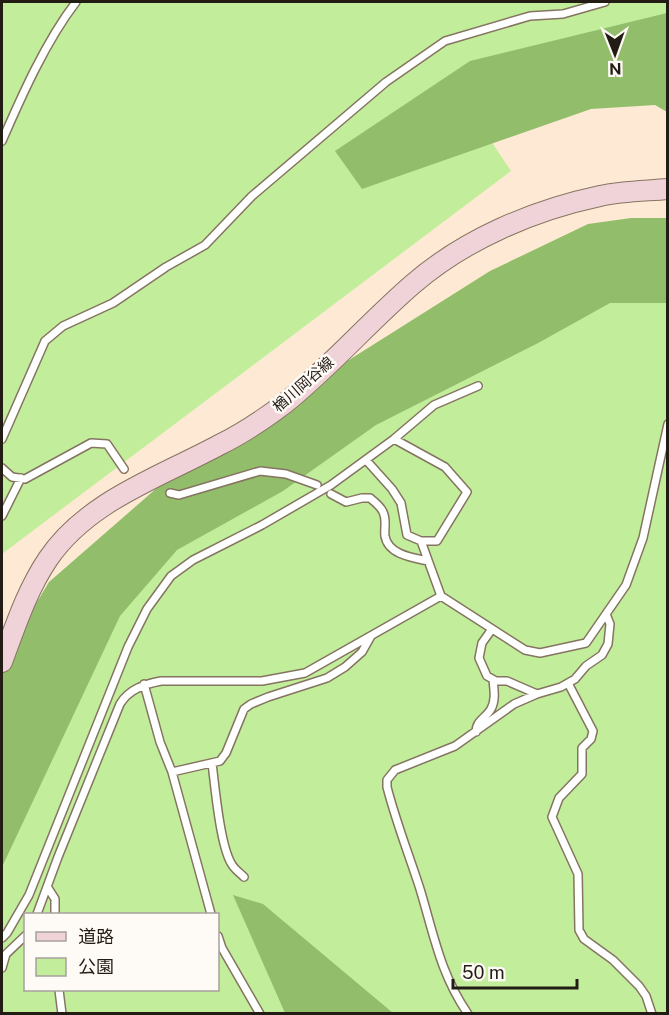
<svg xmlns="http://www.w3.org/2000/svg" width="669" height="1015" font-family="'Public Sans','Noto Sans JP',sans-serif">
<rect width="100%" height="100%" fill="#feead4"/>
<path fill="#c2ee9c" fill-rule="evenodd" d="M2,2h665v71l-188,50 32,48 -509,383z
M667,253v760l-665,1v-219l122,-230zM26,914h192v76h-192z"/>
<path fill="#92be6b" d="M667,13v99l-12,-7 -64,4 -229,80 -27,-38 135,-90z
M631,218h36v85h-57l-70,39 -164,83 -93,66 -106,59 -57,66 -118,251v-207l47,-78 109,-95 137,-93 195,-123 98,-47z
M233,895l30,9 130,109h-108z"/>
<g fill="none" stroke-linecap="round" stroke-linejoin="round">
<g stroke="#857461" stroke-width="10">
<path id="lane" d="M2,141c20,-46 44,-100 74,-139
M2,439l43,-98 18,-15 50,-23 53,-36 39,-22 47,-49 134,-114 59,-41 85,-25 33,-2 42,-12
M366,460l26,29 9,14 6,32 14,6h16l30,-49 -22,-25 -51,-28
M2,468l10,9 13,2 66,-36 16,1 17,25
M170,493l9,2 81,-24 26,3 31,11
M331,494l15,8 16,-4h8c5,4 11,9 13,14 4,8 1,16 2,24 3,19 29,22 43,25
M2,516l19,-38
M421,541l20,55 84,54 15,3 46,-10 40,-58 17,-47 25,-114
M492,629l-10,14 -3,15 8,18 9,5h11l30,13 24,-7 14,-8 11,-13 16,-11 6,-11 2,-20 -4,-10
M568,683l25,48 -2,8 -9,9v26l-23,24 -7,19 26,57 1,56 5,9 29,21 26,26 7,10 6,18
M144,684l16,58 12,30 39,142
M476,732c0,-12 10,-14 15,-23 5,-9 3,-20 2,-29
M212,763c3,24 8,81 19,100 3,6 8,9 13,14
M172,772l48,-11 6,-8 18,-44 7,-5 17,-7 59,-19 18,-11 17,-15 9,-16
M48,888l7,11v15
M37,914l21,-57 62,-153c9,-15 25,-20 41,-23h101l43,-8 136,-77
M218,936l4,12 38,66
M2,938l5,-5 22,-38 99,-248 19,-38 24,-33 22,-16 69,-35 69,-40 63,-46 40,-34 44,-19
M2,968l4,-14 20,-19
M59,990l3,24
M468,1014c-28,-41 -34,-79 -48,-125 -11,-34 -24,-67 -33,-102v-7l8,-10 60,-24 59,-42 23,-10"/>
</g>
<g stroke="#857461" stroke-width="22">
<path id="secondary" d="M2,662c13,-35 25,-72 46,-103 39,-58 112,-82 171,-114 23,-11 45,-26 65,-41 46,-37 85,-82 129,-120 52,-45 121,-74 187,-88 22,-5 45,-5 68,-7"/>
</g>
<use href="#lane" stroke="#fff" stroke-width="7"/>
<use href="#secondary" stroke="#f0d3d8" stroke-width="20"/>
</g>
<g text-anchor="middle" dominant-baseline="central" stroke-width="5" stroke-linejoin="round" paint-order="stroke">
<g font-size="15" fill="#231c14" stroke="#fefaf6">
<text transform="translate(303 384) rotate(-41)">楢川岡谷線</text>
</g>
</g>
<rect width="669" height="1015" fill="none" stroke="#231c14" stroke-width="6"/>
<rect x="24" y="913" width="195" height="78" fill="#fefaf6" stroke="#a6a19c" stroke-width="1.5"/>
<rect x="36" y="932" width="30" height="9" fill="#f0d3d8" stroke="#a6a19c" stroke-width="1.5"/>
<text x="78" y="943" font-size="18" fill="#231c14">道路</text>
<rect x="36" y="958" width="30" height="18" fill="#c2ee9c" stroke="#a6a19c" stroke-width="1.5"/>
<text x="78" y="973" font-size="18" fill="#231c14">公園</text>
<g transform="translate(615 54) rotate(179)" stroke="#fefaf6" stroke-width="4.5" paint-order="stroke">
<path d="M0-4.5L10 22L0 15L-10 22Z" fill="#231c14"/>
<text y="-9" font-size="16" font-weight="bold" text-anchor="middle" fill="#231c14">N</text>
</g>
<path d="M453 979v9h124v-9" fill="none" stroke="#231c14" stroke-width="3"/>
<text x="462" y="979" font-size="18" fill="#231c14" stroke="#fefaf6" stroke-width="4.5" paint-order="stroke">50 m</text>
</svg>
